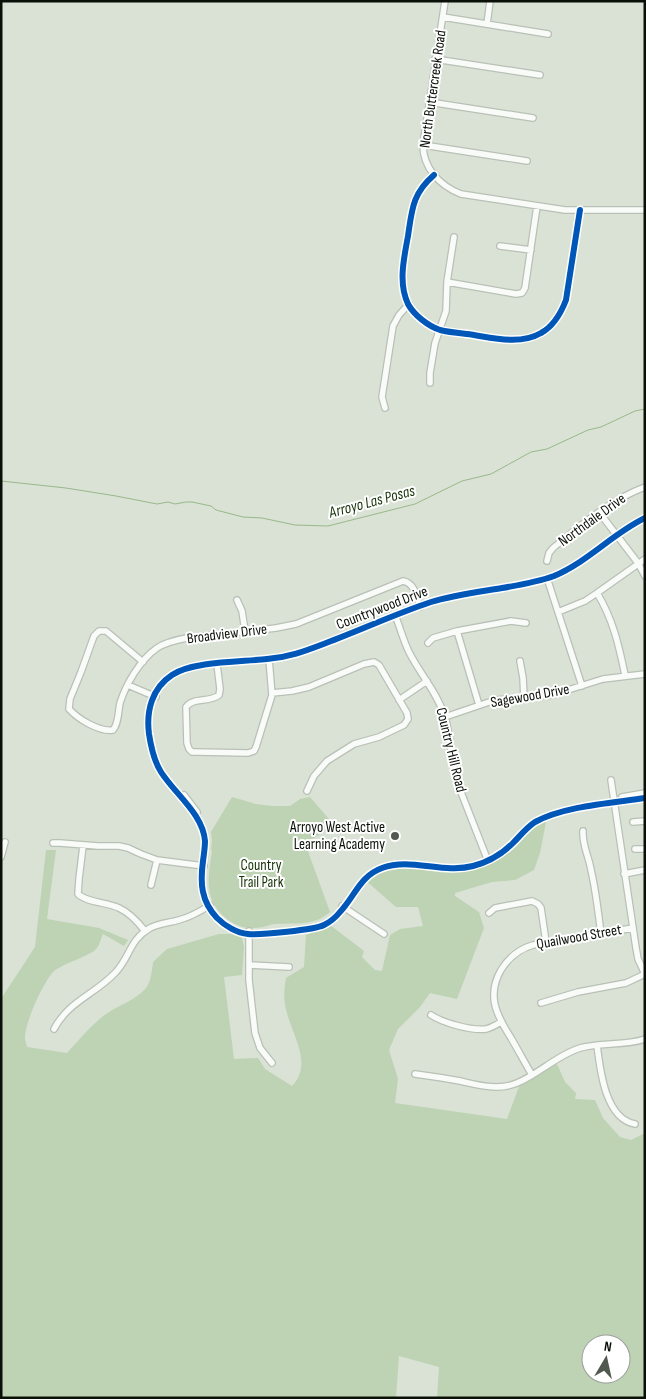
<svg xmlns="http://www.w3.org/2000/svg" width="646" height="1399" font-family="'Sofia Sans Condensed',sans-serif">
<rect width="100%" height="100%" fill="#d9e2d5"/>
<path fill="#bdd3b4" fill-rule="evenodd" d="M232,797l24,7 16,2h18l10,-7 10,-2 25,29 -30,17 25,69c-4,3 -9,7 -13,8 -13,5 -29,3 -43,4 -6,1 -12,4 -19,4 -10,1 -20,-3 -28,-9 -24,-19 -19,-41 -15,-68l-1,-1 1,-9 -1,-9z
M547,817l-7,36 -6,17 -19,10 -23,2 -37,11v3l24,16 5,16 -27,71 -27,-6 -10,14 -22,22 -9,21 9,29 -3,24 112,16 13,-35 37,-20 8,18 11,11 -1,6 20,1 8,18 17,19 11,3 14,-7v265h-208l2,-31 -40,-11 -3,42h-395v-399l34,-52 11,-97h10l-9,69 52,9 29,12 -4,6 -21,-12c-2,4 -3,10 -6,14 -6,8 -34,15 -44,24 -10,11 -29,52 -28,67 0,1 2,7 2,8l40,6c13,-14 25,-29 39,-39 13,-9 30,-14 40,-26 5,-6 6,-18 7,-26l14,-13 52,-15h12l11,4 2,9 -2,28 -18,2 10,82 24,-1 7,11 27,17c21,-22 1,-49 -5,-73 -4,-13 -3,-23 -1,-35l18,-11 2,-32 24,-10 34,26 -2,6 13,13 7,1 8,-36 10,-6 23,-3 -5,-19h-22l-32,-28 28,-14 70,3 37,-14 28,-26zM591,1344h30v30h-30z"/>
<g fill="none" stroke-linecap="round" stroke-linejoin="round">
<path stroke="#99b88b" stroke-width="1" d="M1,481l65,7 50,8 41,8 11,-2 7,2 11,-2h6l19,4 5,4 27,7 19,1 33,7 33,1 87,-22 47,-23 29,-7 40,-22 16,-3 41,-19 13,-3 34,-16 10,-2"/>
<g stroke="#b9c0b6" stroke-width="8">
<path id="minor" d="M445,1l-22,144c0,23 17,41 38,49l104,16h80
M443,17l105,17
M487,24l3,-23
M435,59l105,16
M429,102l104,16
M423,145l104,16
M434,175c-22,19 -22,35 -26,61 -4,22 -10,47 0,68 6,11 20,22 32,26 8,2 18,3 27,4 23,3 52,12 74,-1 13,-7 20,-20 25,-33l14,-90
M500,246l31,4
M447,282l69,12 6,-1 3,-5 12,-82
M430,383v-10l5,-30 11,-32 1,-29 7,-45
M385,408l-3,-11 11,-71 6,-11 10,-11
M599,512l39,51 7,13
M645,518c-33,16 -56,43 -91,58 -16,6 -34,9 -52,12 -24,4 -48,7 -71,14 -36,12 -70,28 -105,41 -21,8 -36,14 -59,16 -26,3 -74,2 -95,16 -20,13 -26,36 -23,59 2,13 5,27 12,38 14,22 42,42 44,69 0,6 -1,13 -2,20 -3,22 -2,40 14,57 8,8 20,15 31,16 13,1 66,-4 76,-9 6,-3 12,-8 16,-13 15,-16 20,-36 42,-44 28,-11 61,6 91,-2 15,-4 29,-12 40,-23 7,-7 13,-15 22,-21 29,-16 77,-19 110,-24
M547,561l2,-8 4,-5c28,-23 57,-48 92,-61
M547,578l35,108
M597,593c16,26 22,53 28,82
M237,600l5,11 3,20
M558,612l27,-11 12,-8 48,-34
M395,615c5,12 8,25 14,37 11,22 28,40 36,65 6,21 6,43 12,65l31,79
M457,631l22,74
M428,643l5,-5 24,-7 54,-10 15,2
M520,661l3,17 1,20
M143,662l-37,-31h-7l-5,5 -13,36 -11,27 -1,10c9,10 30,23 44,21 6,-7 5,-18 7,-27 6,-19 20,-43 37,-55 9,-6 19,-8 30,-10l89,-10 20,-4 107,-43c12,2 14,17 17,26
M217,664l3,25 -1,6c-10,8 -26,2 -33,12l1,36 2,6 3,3h4l52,1 6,-2 2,-4 16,-52 -3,-36
M128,685l28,12
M272,693l20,-2 17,-4 55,-23 10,-2 5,3 28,48 1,6 -4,6 -25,12 -25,7 -27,17 -13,15 -7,15
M399,700l28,-19
M445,717l50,-17 57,-5 51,-16 42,-5
M611,780l25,168 2,11 7,15
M184,795l13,17
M622,797l23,-4
M633,822l12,-1
M583,831c-1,14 6,26 8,39 5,21 7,42 10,63
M53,843h7l38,3h21l9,2 13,6 16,6 47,6
M83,846l-4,33 -1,15c9,9 29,8 41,14 11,5 19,14 26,23
M635,849h10
M1,857l4,-15
M624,874l21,-4
M151,885l6,-25
M342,906l42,28
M489,913l6,-5 37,-7 6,3 3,4 5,34
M249,931v49l6,53 5,15 12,15
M249,965l40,2
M541,1003l37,-11 48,-9 19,-9
M431,1015c12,8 41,16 55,14 5,-1 10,-4 15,-7
M54,1029c15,-28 40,-34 61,-56 15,-15 14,-33 35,-45 9,-5 19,-5 29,-8 11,-3 22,-9 31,-15
M597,1045c3,24 8,74 38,79
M415,1074c15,2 30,4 45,7 19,4 38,10 57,2 22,-9 40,-28 63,-35 21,-6 44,-2 65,-9
M532,1075c-7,-12 -14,-25 -21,-37 -14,-22 -25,-42 -10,-68 8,-13 18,-21 32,-25l100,-17"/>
</g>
<use href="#minor" stroke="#f9fbf9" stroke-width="5.5"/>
<g stroke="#fff" stroke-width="9">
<path id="cycleway" d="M434,175c-22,19 -22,35 -26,61 -4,22 -10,47 0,68 6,11 20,22 32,26 8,2 18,3 27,4 23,3 52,12 74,-1 13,-7 20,-20 25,-33l14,-90
M645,518c-33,16 -56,43 -91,58 -16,6 -34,9 -52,12 -24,4 -48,7 -71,14 -36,12 -70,28 -105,41 -21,8 -36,14 -59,16 -26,3 -74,2 -95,16 -20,13 -26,36 -23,59 2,13 5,27 12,38 14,22 42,42 44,69 0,6 -1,13 -2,20 -3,22 -2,40 14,57 8,8 20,15 31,16 13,1 66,-4 76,-9 6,-3 12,-8 16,-13 15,-16 20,-36 42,-44 28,-11 61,6 91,-2 15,-4 29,-12 40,-23 7,-7 13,-15 22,-21 29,-16 77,-19 110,-24"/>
</g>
<use href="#cycleway" stroke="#0057b8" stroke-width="6"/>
</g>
<circle fill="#525a50" stroke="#fff" stroke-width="2" cx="395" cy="836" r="5"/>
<g text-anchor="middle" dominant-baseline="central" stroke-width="4" stroke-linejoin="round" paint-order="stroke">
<g font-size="15" fill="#0a1008" stroke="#fff">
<text transform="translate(433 89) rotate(-82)">North Buttercreek Road</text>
<text transform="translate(592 520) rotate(-36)">Northdale Drive</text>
<text transform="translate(382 608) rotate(-21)">Countrywood Drive</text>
<text transform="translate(227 634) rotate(-7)">Broadview Drive</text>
<text transform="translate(530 696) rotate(-10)">Sagewood Drive</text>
<text transform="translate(451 750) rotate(76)">Country Hill Road</text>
<text transform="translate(579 937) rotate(-10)">Quailwood Street</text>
</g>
<g font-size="15" fill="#0a1008" stroke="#fff" text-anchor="end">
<text x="385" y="827">Arroyo West Active<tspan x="385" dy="17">Learning Academy</tspan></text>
</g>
<g font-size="15" fill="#163207" stroke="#fff">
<text x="261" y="865">Country<tspan x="261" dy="17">Trail Park</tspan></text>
</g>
<g font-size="16" font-style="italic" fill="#19340a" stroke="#fff">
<text transform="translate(372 502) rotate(-15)">Arroyo Las Posas</text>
</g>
</g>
<rect width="646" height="1399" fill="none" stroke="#0a1008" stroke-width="5"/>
<g transform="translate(606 1359) rotate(9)"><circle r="24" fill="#ffffff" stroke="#9d9f9c"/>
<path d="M0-4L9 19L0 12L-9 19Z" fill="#525a50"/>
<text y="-8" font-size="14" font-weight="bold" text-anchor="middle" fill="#0a1008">N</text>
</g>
</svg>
